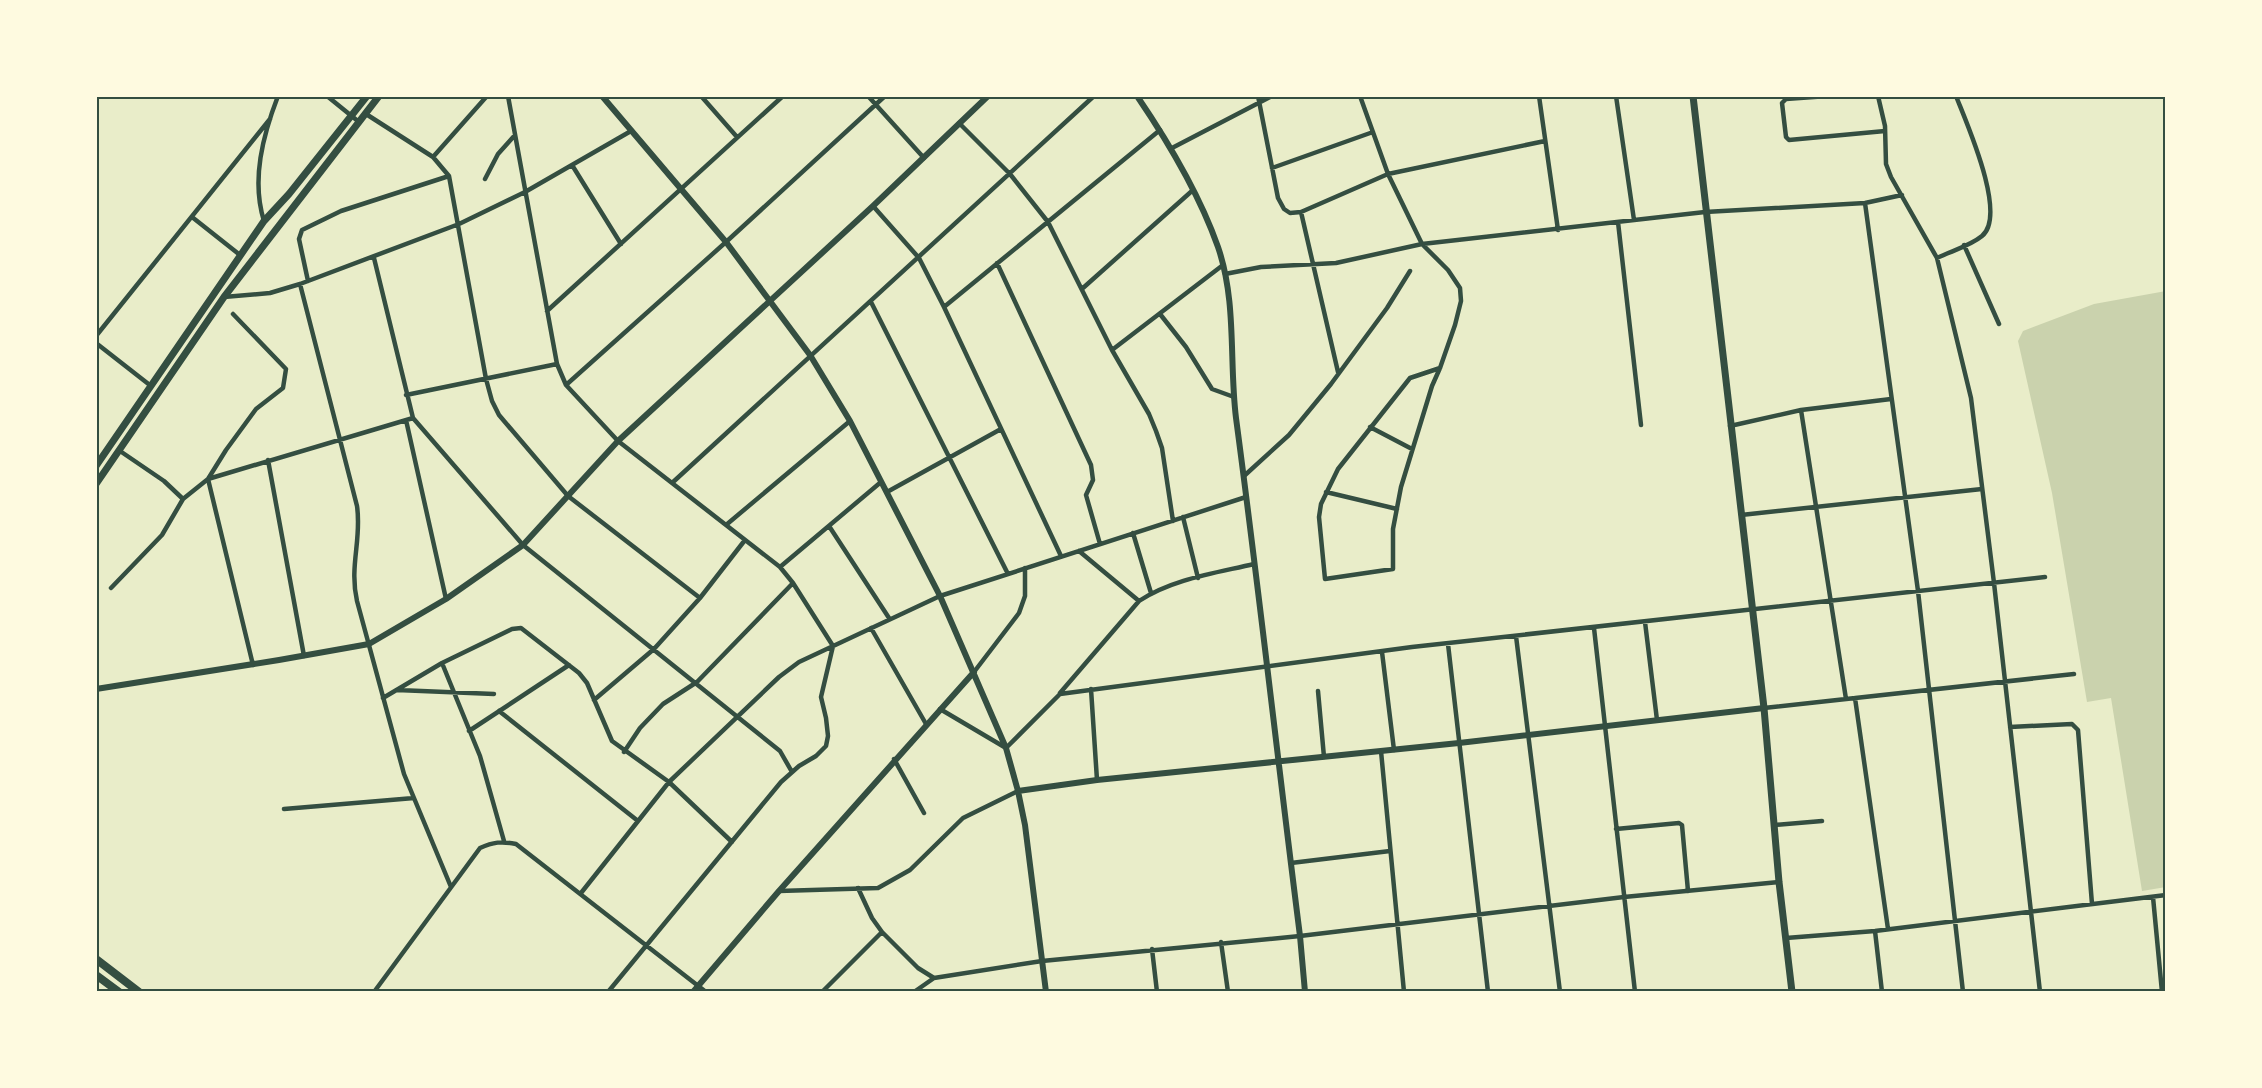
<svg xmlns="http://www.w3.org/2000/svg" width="2262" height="1088" font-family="'Archivo Narrow',sans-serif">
<rect width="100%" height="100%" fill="#e9edc9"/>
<path fill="#cad2ad" d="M2166,291v596l-24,4 -31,-193 -24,4 -35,-209 -34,-152 5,-10 71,-27z"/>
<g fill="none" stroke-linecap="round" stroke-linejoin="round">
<path stroke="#344e41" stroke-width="4.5" d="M327,96l32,26
M508,96l49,268 9,21 52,56 162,126 13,16 40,63 -12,51 5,21 2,18 -2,10 -10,10 -17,10 -18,16 -173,210
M701,96l36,41
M868,96l56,62
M1258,96l20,102 6,11 6,4 11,-1 87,-38 157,-33
M1360,96l28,78 34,70 26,26 12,18 1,13 -6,24 -15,43 -8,18 -31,101 -8,42v40l-68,10 -6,-62 2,-13 17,-35 72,-91 30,-10
M1539,96l19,134
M1616,96l18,124
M1828,96l-42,3 -4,4 4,34 3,3 96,-9
M1878,96l7,30 1,38 5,13 46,81 34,140 23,185 46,409
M366,114l67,43 16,19 37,203 6,22 7,14 69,81 132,102
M959,123l51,51 38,48 64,128 37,64 7,17 6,17 11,73
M1172,148l100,-52
M433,157l54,-61
M572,165l49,79
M1272,168l101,-36
M485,179l13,-25 17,-19
M1865,203l53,388 45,401
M873,206l46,52 25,49 117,249
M1301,212l37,160
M192,217l48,38
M264,221c-13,-41 -1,-86 14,-125
M1618,222l23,203
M1964,245l35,79
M374,258l39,160 110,127 257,206 12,21
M1937,258c14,-7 33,-12 45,-22 26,-21 -16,-114 -26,-140
M997,263l94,202 2,15 -7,15 14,49
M1225,274l36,-7 75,-4 86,-19 283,-32 160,-9 37,-8
M308,281l-9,-42 3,-9 39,-19 108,-35
M300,284l57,222c5,33 -8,60 0,95l47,173 47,113
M1083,288l110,-98
M224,297l46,-4 30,-9 159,-60 66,-32 106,-61
M871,302l137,272
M944,307l216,-177
M547,311l236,-215
M233,314l53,55 -3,19 -27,21 -30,41 -18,29 45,186
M1160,314l26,33 26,42 22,8
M96,336l174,-217
M96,343l55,43
M1112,350l111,-85
M566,385l160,-143 159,-146
M406,395l151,-31
M1801,410l45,289
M406,420l40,179
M1730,426l71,-16 90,-11
M1370,427l42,22
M120,451l44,30 19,18 25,-20 205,-61
M268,460l36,196
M1244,476l45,-41 42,-51 56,-76 23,-37
M672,483l422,-387
M887,492l114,-63
M1326,492l71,17
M1741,515l241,-26
M1183,517l15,61
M726,525l124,-104
M829,526l60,92
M1133,533l18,60
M1079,551l60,50
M780,567l101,-85
M111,588l51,-53 21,-36
M1645,622l12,98
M871,628l55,96
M1594,628l41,364
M1516,636l44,356
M1448,644l40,348
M1382,652l12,98
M442,663l38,93 24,85
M974,672l45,-59 6,-17v-28
M1091,689l6,91
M397,690l97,4
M1318,691l6,66
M1060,693l79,-92c33,-22 77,-28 115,-37
M383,698l59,-35 70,-34 9,-1 58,45 8,10 25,58 57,41 63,60
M1855,698l33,231
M594,700l60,-51 46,-51 45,-58
M1764,708l310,-34
M940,709l66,39 54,-54 352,-47 633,-70
M499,711l139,110
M2010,727l62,-3 6,6 14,174
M469,731l100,-66
M1381,751l23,241
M624,752l16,-24 23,-24 34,-22 96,-99
M894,759l30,54
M284,809l130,-11
M1775,825l47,-4
M1616,829l63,-6 3,2 6,66
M1291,863l99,-12
M858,888l14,30 10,14 36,36 16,10 108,-17 258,-25 324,-39 155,-15
M779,891l99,-3 32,-18 53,-52 55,-27
M581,893l88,-111 110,-105 20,-15 141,-66 306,-99
M2153,897l9,95
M1875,931l7,61
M1786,938l89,-7 291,-36
M1221,942l7,50
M1152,949l5,43
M374,992l106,-144c13,-6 22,-7 36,-4l190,148
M822,992l60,-60
M914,992l20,-14"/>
<path stroke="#344e41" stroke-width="6" d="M602,96l124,146 84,113 40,66 90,175 66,152 12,43 7,34 21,167
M1137,96c32,47 62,97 81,151 19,55 11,115 18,171 23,172 42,345 64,518l5,56
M96,689l183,-29 90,-16 77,-45 77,-54 95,-104 255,-235 115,-110
M1018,791l79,-11 362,-37 305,-35
M693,992l86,-101 195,-219"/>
<path stroke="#344e41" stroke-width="7" d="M1693,96l71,612 15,174 13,110
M96,466l168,-245 25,-27 78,-98
M96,484l128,-187 155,-201"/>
<path stroke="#344e41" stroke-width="8" d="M96,959l43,33
M96,975l23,17"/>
</g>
<rect width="2262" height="1088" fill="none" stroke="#fefae0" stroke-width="195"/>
<rect x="98" y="98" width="2066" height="892" fill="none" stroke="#344e41" stroke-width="2"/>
</svg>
